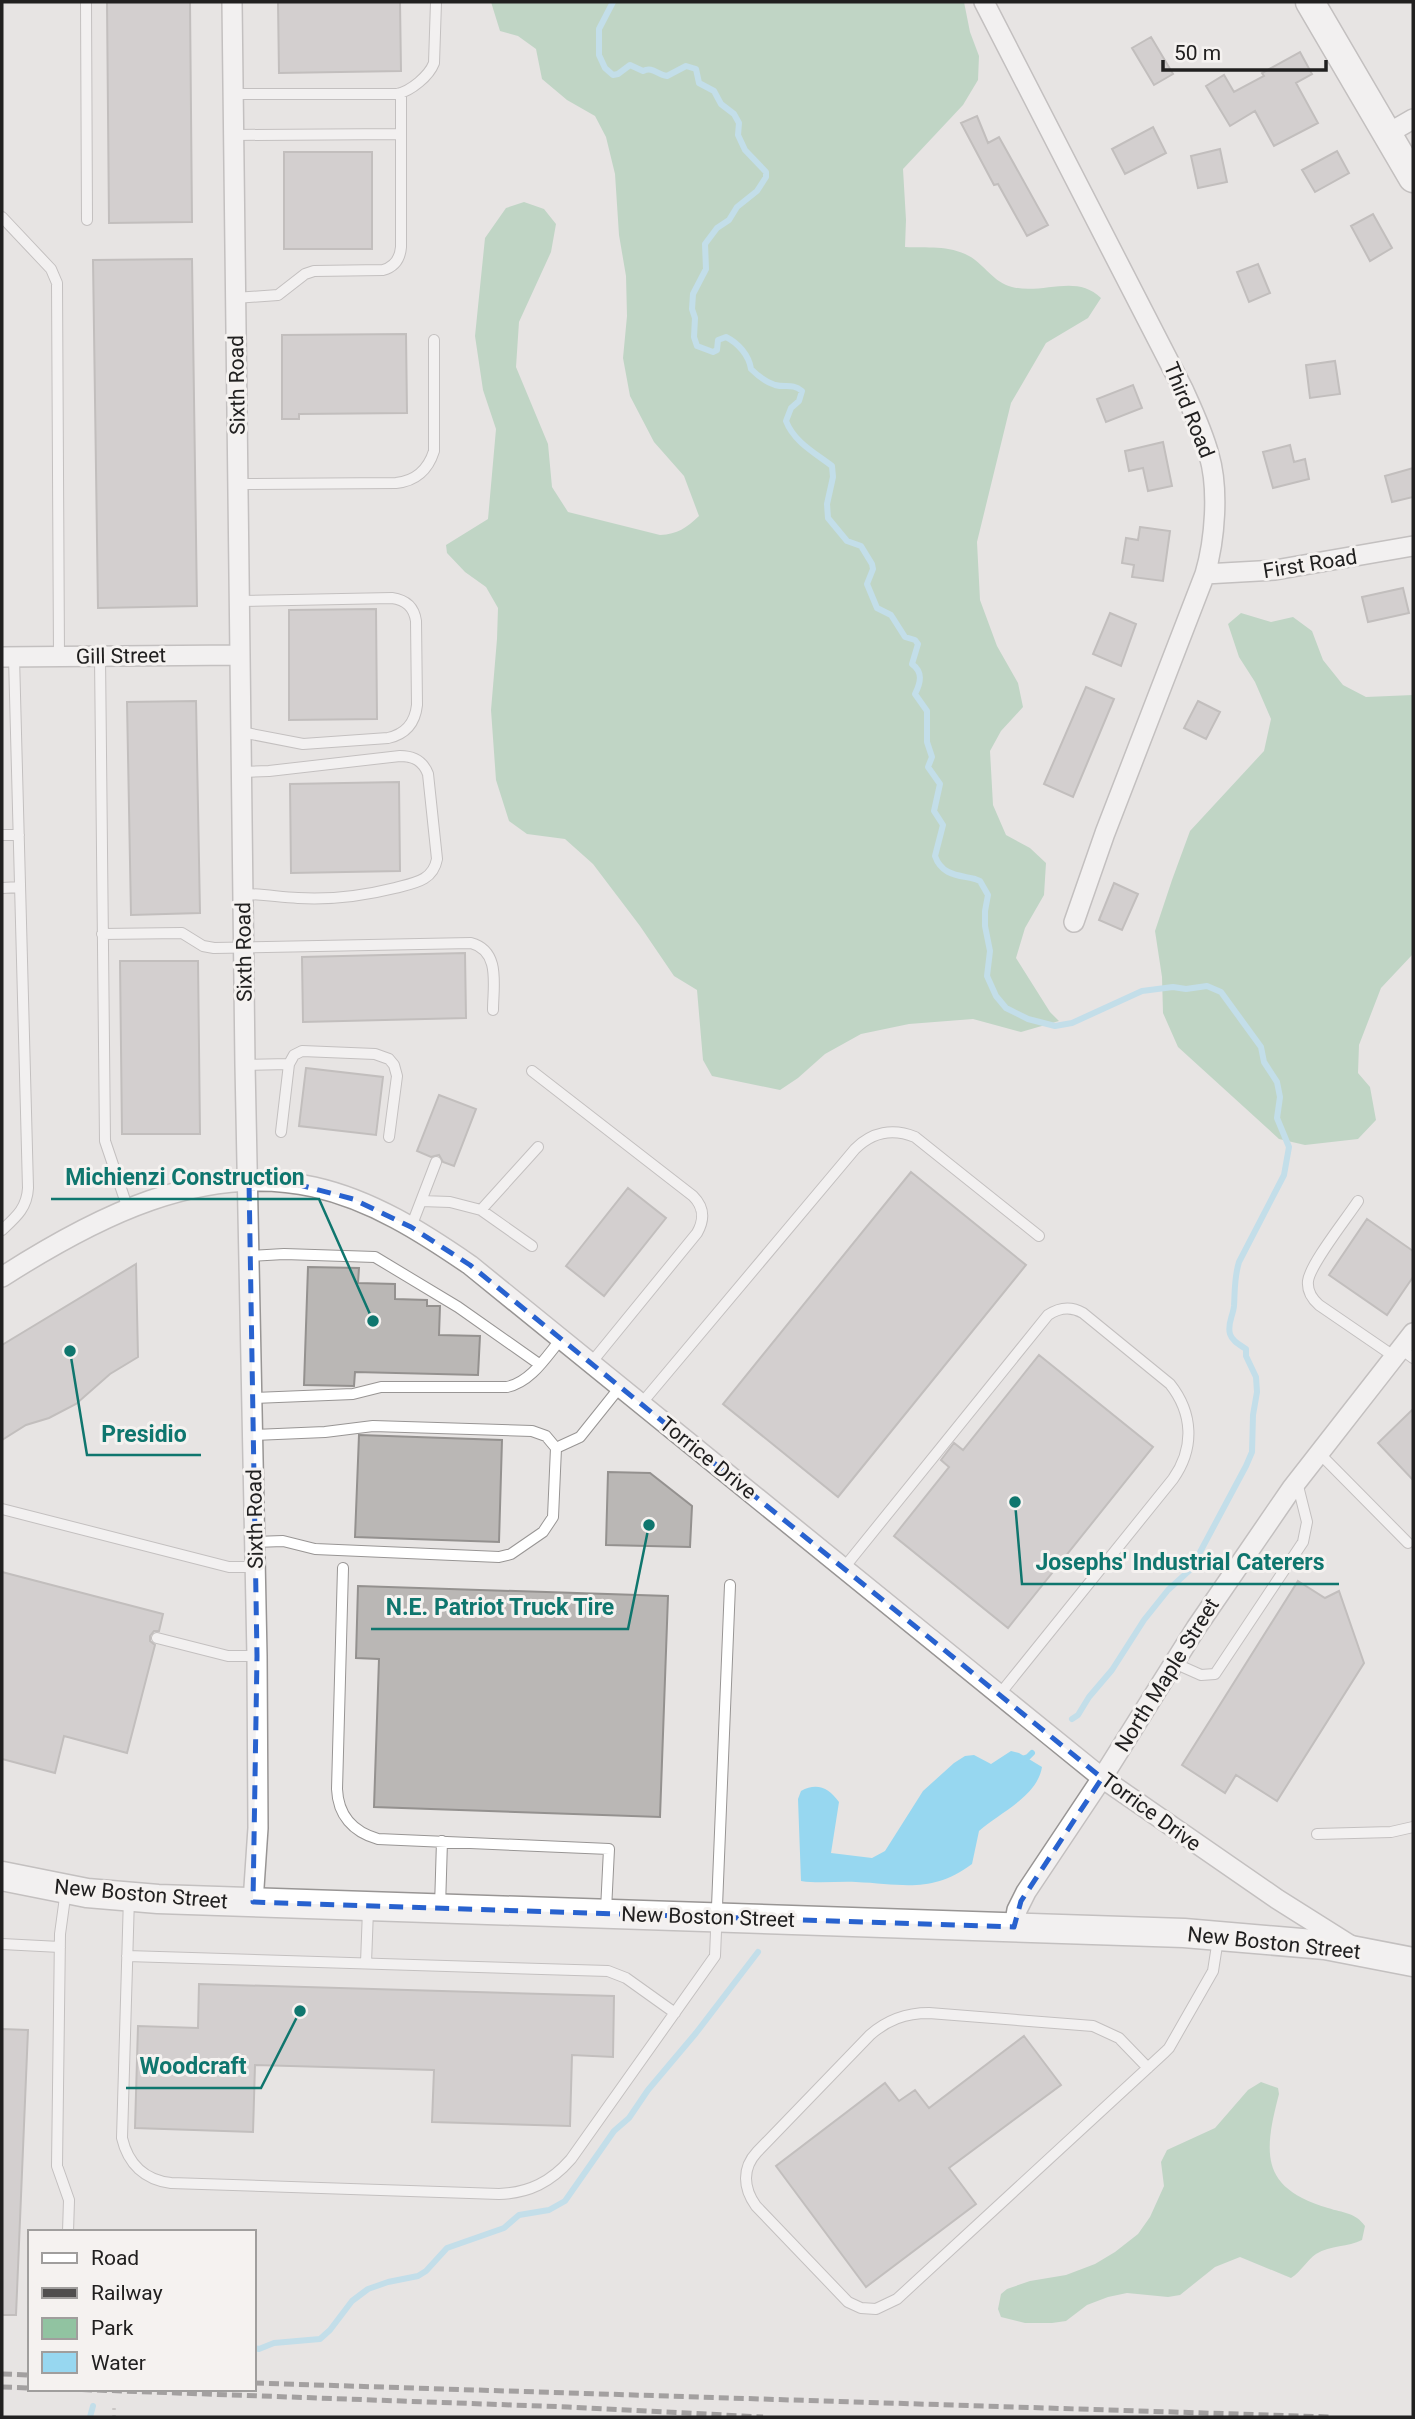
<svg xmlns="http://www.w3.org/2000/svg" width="1415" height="2419" font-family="Roboto,sans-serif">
<rect width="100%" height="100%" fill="#e7e4e3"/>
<path fill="#91c3a1" d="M491,2h473l6,30 9,24 -1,24 -15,25 -60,64 3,51 -1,27c21,1 44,-2 64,9 15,8 25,27 43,31 31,8 64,-14 89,11l-13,20 -42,25 -35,60 -34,139 3,58 17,46 21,37 5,24 -22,24 -11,20 3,54 13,30 24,13 16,15 -2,32 -19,33 -9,30 34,54 9,9 -38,11 -48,-13 -64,5 -48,10 -36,20 -27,24 -18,12 -68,-14 -9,-16 -6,-70 -23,-14 -34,-50 -47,-62 -28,-25 -38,-5 -18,-13 -13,-41 -5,-70 6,-71 1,-31 -12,-21 -21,-15 -18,-19 -1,-8 42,-26 8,-90 -13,-39 -8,-54 10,-98 21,-30 18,-6 20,7 12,15 -5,28 -32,70 -3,45 32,77 4,43 16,25 92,23c18,-1 26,-7 39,-19l-15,-40 -30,-34 -24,-46 -7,-38 4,-42 -1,-40 -7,-41 -4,-61 -9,-37 -11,-21 -28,-16 -25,-21 -6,-30 -18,-13 -18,-5z
M1241,613l30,9 22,-5 19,14 11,29 20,25 23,12 47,-2v259l-32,34 -22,57 -1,28 12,14 6,33 -18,19 -53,6 -26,-6 -101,-92 -15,-34 -1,-36 -7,-46 17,-51 18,-49 74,-80 7,-32 -16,-37 -16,-25 -11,-33z
M1261,2082l17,6 1,6c-16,61 -18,94 49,114 15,5 27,4 37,18l-3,14c-14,7 -31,5 -46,14 -9,6 -15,18 -25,24l-51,-21 -25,10 -35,28 -12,2 -41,-4 -19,4 -21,8 -21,16 -14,2h-27l-24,-6 -3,-8 3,-15 6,-5 23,-8 36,-6 29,-11 20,-12 23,-18 12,-17 14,-31 -3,-24 6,-12 48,-22 33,-38z"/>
<path fill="#97d7f0" d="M1011,1751l8,2 23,14c-5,30 -43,46 -63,64l-7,33c-40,30 -70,20 -116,18 -18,-1 -37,2 -55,-1l-3,-82 3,-8c16,-9 28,-3 38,11l-8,51 41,5 13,-7 38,-60 31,-28 11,-7 9,-1 17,9z"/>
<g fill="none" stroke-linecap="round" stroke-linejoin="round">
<path stroke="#97d7f0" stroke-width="6" d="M613,2l-14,27v26l6,13 8,7 5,-1 12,-9 13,6c10,-5 14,4 24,5l19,-10 10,3 3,14 15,8 7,13 13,10 5,9 -1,12 7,15 21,22v5l-9,14 -20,16 -8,13 -12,8 -12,16 1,25 -13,25 -1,15 3,9 -1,19 3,9 16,6 4,-2 1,-10 8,-3c12,6 23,18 25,32 7,7 15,13 24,16 11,3 17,-2 27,6l-3,10 -8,7 -5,13c8,21 29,32 46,45l1,11 -6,27 1,14 19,23 14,5 11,18 1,5 -6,15 10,24 14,7 14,22 10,3 3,4 -6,20c11,8 9,18 3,30l12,17v31l5,15 -4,10 12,17 -6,27 9,14 -8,31c7,20 24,19 40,23l5,2 8,14 -3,16v15l5,25 -3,25 9,20 10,12 22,11 27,7 17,-3 70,-32 31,-4 13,2 21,-3 14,6 40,55 3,15 13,20 3,15 -3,21 12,29 -5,28 -45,87c-5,16 -4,29 -5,44 -1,10 -7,18 -4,28 2,7 10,11 16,15v7l10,21 1,15 -4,23 -1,37 -6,14 -55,103 -23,21 -24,30 -32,50 -23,27 -11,18 -6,4
M1019,1760l9,-3 4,-4
M254,2348l5,1 15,-6 46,-4 10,-9 22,-29 16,-12 20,-7 30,-6 8,-5 21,-23 57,-20 15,-13 30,-5 16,-9 49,-70 15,-13 19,-28 48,-57 62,-81
M90,2417l3,-11"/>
</g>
<path fill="#bab7b5" stroke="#94918f" stroke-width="2" d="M107,2h83l2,220 -83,1z
M278,2h122l1,69 -122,2z
M1151,37l22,37 -19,11 -22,-37z
M1300,52l12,22 -16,9 22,40 -44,23 -19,-35 -25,15 -24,-40 18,-11 10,17 30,-16 -2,-3z
M977,116l11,27 11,-6 49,88 -21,11 -29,-52 -4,1 -33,-62z
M1153,127l13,26 -41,21 -13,-25z
M1220,149l7,33 -29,6 -7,-32z
M1337,151l12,22 -34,19 -13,-22z
M284,152h88v97h-88z
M1373,214l19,34 -22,13 -19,-35z
M192,259l5,347 -99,2 -5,-348z
M1258,264l12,29 -21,9 -12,-30z
M406,334l1,79 -108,1v5h-17v-84z
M1335,361l5,33 -30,4 -4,-33z
M1133,385l9,23 -36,14 -9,-23z
M1163,442l9,44 -24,5 -5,-23 -14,3 -4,-20z
M1290,445l4,17 11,-3 4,20 -36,9 -10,-36z
M1413,468v29l-21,5 -7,-26z
M1140,527l30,4 -7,50 -31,-4 2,-12 -12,-2 4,-25 12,2z
M1403,588l6,25 -41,9 -6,-25z
M376,609l1,110 -88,1v-110z
M1110,613l26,11 -15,42 -28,-12z
M1086,687l28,12 -41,98 -29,-13z
M196,701l4,212 -69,2 -4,-213z
M1198,701l22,11 -14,27 -22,-11z
M399,782l1,89 -109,2 -1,-89z
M1114,883l24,11 -16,36 -23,-10z
M465,953l1,65 -163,4 -1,-65z
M120,961h78l2,173h-78z
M306,1068l77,9 -7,58 -77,-9z
M439,1095l37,14 -22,57 -11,-4 -4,-7 -8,2 -14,-6z
M911,1172l115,93 -188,232 -115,-93z
M628,1188l38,30 -62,78 -38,-30z
M1367,1219l46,32v26l-26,38 -58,-40z
M136,1264l2,93 -28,17 -34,30 -27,14 -23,7 -24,15v-95z
M308,1267l51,1 -1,15 37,1v15l32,1v6h13l-1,29 41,1 -2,39 -123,-3 -1,14 -50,-1z
M1039,1355l114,92 -145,181 -114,-92 55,-69 -8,-7 13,-17 9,7z
M1413,1409v71l-35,-37z
M359,1435l143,5 -3,102 -144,-5z
M608,1472l42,1 42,33 -2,41 -84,-2z
M2,1572l161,42 -4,17h-5l-4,5v5l5,4 -28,108 -63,-17 -9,37 -53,-14z
M1298,1581l27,17 14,-7 25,72 -87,138 -41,-26 -11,18 -43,-28z
M358,1586l310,10 -8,221 -286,-10 5,-148 -23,-1z
M199,1984l415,12 -1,61 -41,-2 -2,71 -138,-4 2,-52 -179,-5 -2,67 -118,-4 3,-102 60,2z
M2,2029l26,1 -12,285h-14z
M1024,2036l37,49 -112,83 27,36 -110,83 -90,-121 109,-83 14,18 16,-11 14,18z"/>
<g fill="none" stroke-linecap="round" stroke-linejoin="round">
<g stroke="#989594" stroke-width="12">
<path id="lane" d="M86,2l1,218
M233,94h164c14,-3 32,-18 37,-31l2,-61
M234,135l167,-1
M2,217l49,52 6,14 2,374
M235,298l43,-3 27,-21 9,-3 69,-1c11,-3 17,-11 18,-23v-154
M238,484l158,-1c20,-2 32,-13 38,-32v-111
M239,601l153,-3c14,2 22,9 24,23l1,84c-2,18 -11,29 -29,33l-85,6 -62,-12
M100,656l5,485 23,68
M242,772l27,-1 131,-15c14,0 23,5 28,18l9,85c-4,22 -23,24 -42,29 -32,8 -63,12 -97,10 -19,-1 -36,-4 -55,-4
M2,835h17
M2,888l18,-1
M102,934l80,-1 21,13 11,2 257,-5c30,8 22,43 22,67
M245,1065l44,-1
M532,1071l161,125c11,11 12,23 4,37l-106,130
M281,1132l8,-68 5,-9 8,-4 73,3 14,5 5,6 3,11 -8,61
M421,1201l29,1 31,8 51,36
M1358,1201c-11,17 -48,63 -50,80 -1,10 3,17 11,24l76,52
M481,1210l57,-63
M411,1227l25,-65
M2,1230c14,-13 25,-22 26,-42l-14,-531
M250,1256l34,-2 91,3 83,50 81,57
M1401,1349l12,9
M252,1398l101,-4 28,-7h126c24,-5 39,-30 54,-48
M641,1404l214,-255c17,-17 38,-21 60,-12l124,99
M253,1435l72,-3 48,-6 159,5 14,5 10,12 -3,69 -10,15 -32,22 -12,3 -184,-8 -32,-8 -28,1
M556,1448l24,-11 40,-50
M1319,1453l89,90
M2,1509l227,58h27
M343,1568l-6,221c1,26 16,43 41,50l231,10 -3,61
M843,1569l205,-254c12,-8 23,-9 35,-2l87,71c23,29 25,64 3,95l-174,216
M157,1638l71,18h29
M1174,1663l27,12 14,-1 88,-132 4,-20 -10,-40
M1317,1834l74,-2 22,-5
M66,1890l-6,44 -3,232 12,34 -1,32
M129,1897l-7,241c6,26 23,42 49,45l328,11c30,-1 52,-12 72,-35l144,-203 15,-371
M440,1907l2,-66
M2,1944l58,3
M127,1956l481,15 18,7 49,35
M366,1963l2,-53
M1148,2068l-29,-30 -26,-12 -164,-13c-24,0 -42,7 -59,22l-113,117c-15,16 -14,36 -1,54l92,96 13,6 15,1 21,-10 268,-247 4,-4 44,-77 5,-32"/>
</g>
<g stroke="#989594" stroke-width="22">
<path id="street" d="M232,2l13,1063 12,591 1,172 -5,74
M984,2l199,387c10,22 20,43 26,66 10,34 6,85 -4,119l-100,259 -31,89
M1387,134l26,-15
M1205,574l70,-4 138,-24
M2,657l238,-2
M2,1277c92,-59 199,-115 312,-90 58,13 108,45 156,78l632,513 175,121 73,46
M1014,1927l3,-17 9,-18 76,-114 94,-150 96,-140 121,-155"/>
</g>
<g stroke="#989594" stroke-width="31">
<path id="secondary" d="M1310,2l103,176
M2,1876l85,17 71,6 1026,34 141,12 88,17"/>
</g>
<path stroke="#a6a4a3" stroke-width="3.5" stroke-dasharray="2 5" stroke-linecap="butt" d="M114,2417v-14"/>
<use href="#lane" stroke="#fff" stroke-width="10"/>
<use href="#street" stroke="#fff" stroke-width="19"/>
<use href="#secondary" stroke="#fff" stroke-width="28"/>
<path stroke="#504e4e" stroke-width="5" stroke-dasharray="10 5" stroke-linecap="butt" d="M2,2374l28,1
M254,2383l1077,34
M2,2387l28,1
M67,2389l501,18 195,10"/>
</g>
<path d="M0 0H1415V2419H0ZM249,1181l47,3 57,15 58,28 59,38 632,513 -81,123 -7,26 -761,-25 4,-246z" fill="#e7e4e3" fill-opacity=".55" fill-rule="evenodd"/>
<path fill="none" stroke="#2862cf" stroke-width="5" stroke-dasharray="14 9" stroke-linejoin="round" d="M249,1181l47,3 57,15 58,28 59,38 632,513 -81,123 -7,26 -761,-25 4,-246z"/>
<g text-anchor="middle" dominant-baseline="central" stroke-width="6" stroke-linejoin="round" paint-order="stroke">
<g font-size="21" fill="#212020" stroke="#f5f2f0">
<text transform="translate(237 385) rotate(-91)">Sixth Road</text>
<text transform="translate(1189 410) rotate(68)">Third Road</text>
<text transform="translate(1310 564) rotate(-9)">First Road</text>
<text transform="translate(121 656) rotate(-1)">Gill Street</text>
<text transform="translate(244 952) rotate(-91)">Sixth Road</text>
<text transform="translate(708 1458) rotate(39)">Torrice Drive</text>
<text transform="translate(255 1519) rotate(-91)">Sixth Road</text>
<text transform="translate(1167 1675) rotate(-58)">North Maple Street</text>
<text transform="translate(1151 1812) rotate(36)">Torrice Drive</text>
<text transform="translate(141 1894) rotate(5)">New Boston Street</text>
<text transform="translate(708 1917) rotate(2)">New Boston Street</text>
<text transform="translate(1274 1943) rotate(6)">New Boston Street</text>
</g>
</g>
<path fill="none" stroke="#0f766e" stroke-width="2.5" d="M373 1321L319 1199H51M70 1351L87 1455H201M1015 1502L1022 1584H1339M649 1525L628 1629H371M300 2011L261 2088H126"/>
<g fill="#0f766e" stroke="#f5f2f0" stroke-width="2.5">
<circle cx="373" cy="1321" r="7"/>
<circle cx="70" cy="1351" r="7"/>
<circle cx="1015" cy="1502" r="7"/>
<circle cx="649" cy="1525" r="7"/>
<circle cx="300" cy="2011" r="7"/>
</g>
<g font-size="23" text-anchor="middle" font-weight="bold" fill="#0f766e" stroke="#f5f2f0" stroke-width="6" stroke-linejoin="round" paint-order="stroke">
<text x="185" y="1185">Michienzi Construction</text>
<text x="144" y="1442">Presidio</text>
<text x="1180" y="1570">Josephs' Industrial Caterers</text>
<text x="500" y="1615">N.E. Patriot Truck Tire</text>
<text x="193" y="2074">Woodcraft</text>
</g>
<rect width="1415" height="2419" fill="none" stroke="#212020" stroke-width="7"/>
<rect x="28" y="2230" width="228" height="161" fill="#f5f2f0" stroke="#a09e9d" stroke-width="2"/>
<rect x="42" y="2253" width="35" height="10" fill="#ffffff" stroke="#a09e9d" stroke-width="2"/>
<text x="91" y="2265" font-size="21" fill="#212020">Road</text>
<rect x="42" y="2288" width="35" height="10" fill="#504e4e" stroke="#a09e9d" stroke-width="2"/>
<text x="91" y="2300" font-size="21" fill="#212020">Railway</text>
<rect x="42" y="2318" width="35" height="21" fill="#91c3a1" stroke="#a09e9d" stroke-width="2"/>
<text x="91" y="2335" font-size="21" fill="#212020">Park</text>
<rect x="42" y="2352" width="35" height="21" fill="#97d7f0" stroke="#a09e9d" stroke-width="2"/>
<text x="91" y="2370" font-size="21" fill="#212020">Water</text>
<path d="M1163 60v10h163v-10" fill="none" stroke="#212020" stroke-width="3.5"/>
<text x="1174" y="60" font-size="21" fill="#212020" stroke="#f5f2f0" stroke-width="5" paint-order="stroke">50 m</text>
</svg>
